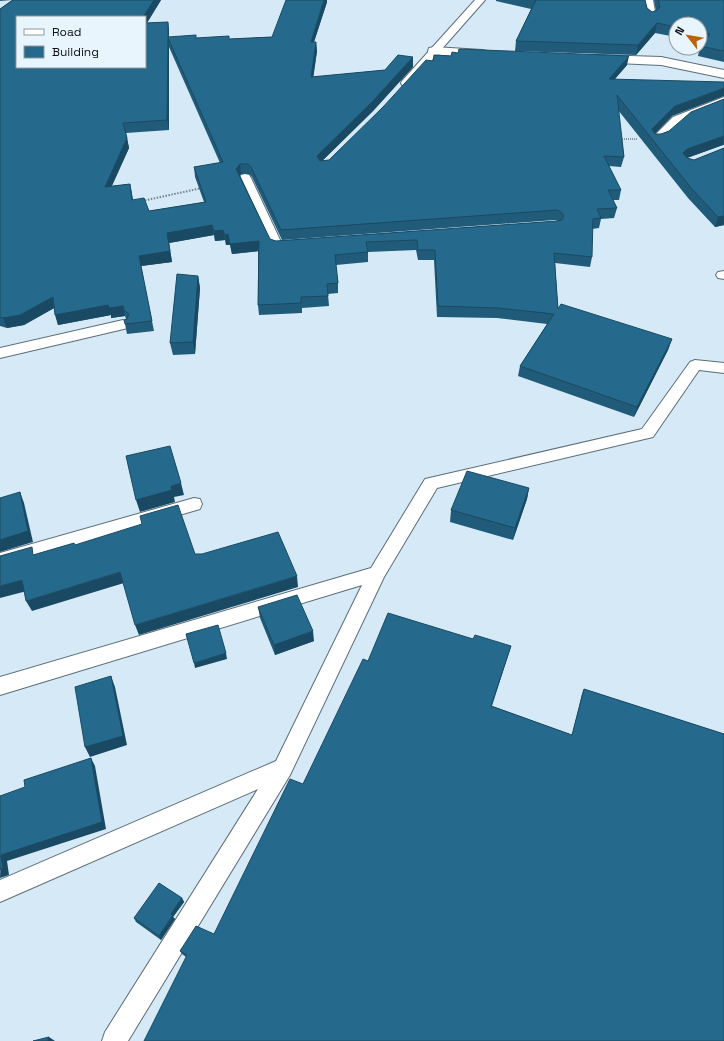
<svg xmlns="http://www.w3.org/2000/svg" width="724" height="1041" font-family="'Space Grotesk',sans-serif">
<rect width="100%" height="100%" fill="#d5eaf6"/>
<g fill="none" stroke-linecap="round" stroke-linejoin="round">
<g stroke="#5b6d78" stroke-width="2">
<path id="service" d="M475,0h10l-75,85h-8l-1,-2 1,-2z
M643,0h10l3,17 -2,2 -3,1 -5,-3z
M245,174l4,1 2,3 30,64h17l1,3 -1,3 -21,2 -5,-1 -33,-71 2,-3z
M724,271v8l-6,-1 -2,-3 2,-3z
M123,320l5,2 2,3 -2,3 -128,30v-10z
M695,360l29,3v10l-25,-3 -46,67 -216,51 -53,89 -94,198 -162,266h-26l3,-9 153,-243 -258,113v-22l276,-119 86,-176 -362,110v-18l371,-109 54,-89 217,-50 48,-67z
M194,498l6,1 2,5 -2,5 -200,58v-14z"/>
</g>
<g stroke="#5b6d78" stroke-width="2">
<path id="minor" d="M434,47l48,3 5,1 1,3 -1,3 -5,1 -53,-4 -1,-3 1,-3z
M599,55l62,2 63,13v8l-63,-13 -67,-3 -2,-3 2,-3z
M724,97v9c-13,5 -29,9 -41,17 -10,7 -16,23 -30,19l-2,-3 22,-22z"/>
</g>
<path stroke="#73828a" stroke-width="1.5" stroke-dasharray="1 1" stroke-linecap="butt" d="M618,139h19"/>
<path stroke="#73828a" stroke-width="2" stroke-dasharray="1.5 1.5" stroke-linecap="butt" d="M142,201l60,-13"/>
<use href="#service" fill="#fff" fill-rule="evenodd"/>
<use href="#minor" fill="#fff" fill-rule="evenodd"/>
</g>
<path fill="#205b79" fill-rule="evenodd" d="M0,0h161l-14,23 21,-1 1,9v6l60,2 43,-2 55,-35 -13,40h2l1,9 -4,26 72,-7 28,-13v10l-40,44 -51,50 7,-1 104,-99 18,-5 176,9 -12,14 57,37 -17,17v1h6l8,-3 55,-32v46h-1l-36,13 7,2 30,-12v77l-9,2 -27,-29 -70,-88 6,47 -3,10 -12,-1 12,24 -2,10h-6l4,8 -3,10 -13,1 -2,9 -7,1v28l-2,10 -35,-4 3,46 114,30 -4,11 -34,67 -116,-41 2,-10 27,-42 -50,-6 -60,-1 -3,-57h-16l-2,-10 -48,2v10l-32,3 2,18v10l-10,1 1,12 -27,2v5l-43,2 -1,-10v-54l-26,3 -2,-9h-4l-1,-5 -10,1 -1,-6 -45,8 3,19 -31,4 13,65 -27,3 -2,-10 1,-5 -1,-3 -14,2v-3l-53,10 -4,-17 -30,17 -17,3 -7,-2v-317l12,-9 -12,1zM169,47l51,116 -26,4 1,10 9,25 -55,9 -16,-11 -3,-16 -18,2 17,-38 -3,-15 43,-3zM241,174h8l3,3 30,63 273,-20 3,1 -282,20 -6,-2 -30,-64z
M496,0h149l2,8 5,4 4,-1 -2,-11h70v62l-26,-6 2,-10 3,-3 -3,-1v-18h-24v13l-21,-4 -19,22 -121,-4 1,-10 15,-32 -35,-8z
M198,276l2,12 -5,66 -22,1 -3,-12z
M529,488l-2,11 -14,41 -63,-18 1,-12z
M258,607l56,34 -39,14 -15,-37z
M473,639l38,7 -19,60 80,29 10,-41 2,-5 140,45 -538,223 -4,-3 -2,-3 34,-17 89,-150 65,-123z
M182,898l2,4 -11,15 2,2 -14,21 -25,-18 -2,-4z"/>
<path fill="#1a4a63" d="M154,0h7l-16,26v-9h-2z
M324,0h3v2l-16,49v-9z
M168,22l1,9v10l-1,-3z
M657,23l-2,10 -19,22 2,-10z
M168,38l1,9v83l-2,-10z
M316,42l1,9 -5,36 -1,-10z
M629,56l-2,9 -20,23 2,-9z
M413,57v10l-40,44 -56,55v-10z
M724,88v8l-52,20 -21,22 1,-9 23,-23z
M724,136l-1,9 -39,14 -1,-6 4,-4z
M127,138l2,10 -22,48 -2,-9z
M240,164l1,10 -3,5 -2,-10z
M130,184l2,10 2,16 -2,-10z
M724,216v9l-9,2 3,-10z
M212,225l2,10 -45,8 3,19 -31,4 13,65 -15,-75 28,-23z
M223,230l2,10 -10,1 -1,-10z
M228,234l2,11h-4l-1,-10z
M259,241l1,10 -28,3 -2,-10z
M198,276l2,12 -5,66 -2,-12z
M53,297l3,10 -32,18 -17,3 -4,-10z
M108,305l15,1 2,10 -14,2v-3l-53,10 -3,-10z
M672,339l-4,11 -34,67 3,-10z
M181,483l3,12 -10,2 1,5 -35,10 -4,-12 35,-14z
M529,488l-2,11 -14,41 2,-12z
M20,492l4,11 9,39 -33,10v-12z
M120,572l4,11 -92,28 -6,-10z
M297,576l1,11 -159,48 -4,-10z
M22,580l5,11 -27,7v-12z
M313,631l1,10 -39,14 -1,-10z
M226,653l1,6 -32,9 -1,-5z
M111,676l4,11 12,58 -37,12 -5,-10z
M91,758l4,8 11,63 -99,32 2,14 -9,3 1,-23z
M182,898l2,4 -11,15 2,2 -14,21 -2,-4 12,-22z
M49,1037l6,4h-8z"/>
<path fill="#256a8d" stroke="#1a4a63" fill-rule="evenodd" d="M13,0h141l-11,17h-126v50h128v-44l23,-1v15l28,-2v3l33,-2v3l43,-2 14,-37h38l-13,42h5l-5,35 74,-7 13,-15 15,2 -40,44 -56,55 3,5 9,-1 54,-53 43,-47 7,1 1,-6 17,1 1,-4 6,1 1,-4 170,7 -20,23 115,3v6l-49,18 -23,23 3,5h6l8,-3 22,-19 33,-13v37l-37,13 -4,4 4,5 7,2 30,-12v68l-6,1 -27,-29 -74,-93 7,62 -20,-1 17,34h-13l9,18 -20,1 4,9 -8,1 -1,38 -38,-4 4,56 3,-5 111,35 -35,68 -117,-41 34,-52 -56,-6 -60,-2 -3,-56h-17l-1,-10 -51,2 2,10 -33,3 3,28 -11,1 1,12 -27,1v6l-43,2 1,-64 -29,3 -2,-10 -3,1 -2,-5 -9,1 -2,-6 -45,8 3,18 -31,5 13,65 -27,3 -1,-4 3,-1 2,-5 -5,-4 -1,-4 -14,2 -1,-3 -53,10 -2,-18 -33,18 -17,3 -3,-1v-308zM168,38l55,124 -29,5 12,35 -57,9 -5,-13 -12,2 -2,-16 -25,3 22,-49 -4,-15 44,-3zM240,164h8l3,3 30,63 276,-20 4,2 3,3 -2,5 -5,1 -281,20 -6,-2 -34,-70z
M534,0h111l2,8 5,4 5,-2 3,-3 -2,-7h66v51l-24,-5 10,-12 -10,-2v-8h-24v3l-19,-4 -19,22 -122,-4 20,-41z
M177,274l21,2 -5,66 -23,1z
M170,446l11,37 -10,3 1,4 -36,10 -10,-44z
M467,471l62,17 -14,40 -64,-18z
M20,492l8,39 -28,9v-42z
M178,505l17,49h7l76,-22 19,44 -162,49 -15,-53 -94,29 -4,-21 -22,6v-30l32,-9 1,8 41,-12 1,2 67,-21 -2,-8z
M297,595l16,36 -39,14 -16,-38z
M388,613l85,26 2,-4 36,11 -20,60 81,29 12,-46 140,45v307h-580l43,-86 -7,-4 16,-25 18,8 76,-155 13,5 60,-125 5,2z
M218,625l8,28 -32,10 -8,-29z
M111,676l12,60 -38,11 -10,-60z
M91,758l11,64 -101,33 2,13 -3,2v-74l25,-9 -1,-7z
M159,883l23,15 -11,16 2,1 -14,21 -25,-18z
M49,1037l-2,4h-14z"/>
<rect x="16" y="16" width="130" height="52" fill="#e9f5fd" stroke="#909aa1"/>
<rect x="24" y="29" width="20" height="6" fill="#ffffff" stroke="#909aa1"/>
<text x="52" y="36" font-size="12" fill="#0b1217">Road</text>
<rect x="24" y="46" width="20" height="12" fill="#256a8d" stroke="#909aa1"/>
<text x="52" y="56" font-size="12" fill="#0b1217">Building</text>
<g transform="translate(688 36) rotate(301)"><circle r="19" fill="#e9f5fd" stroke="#909aa1"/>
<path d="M0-3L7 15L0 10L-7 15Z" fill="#bd610b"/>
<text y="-6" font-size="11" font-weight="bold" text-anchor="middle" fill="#0b1217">N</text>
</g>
</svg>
